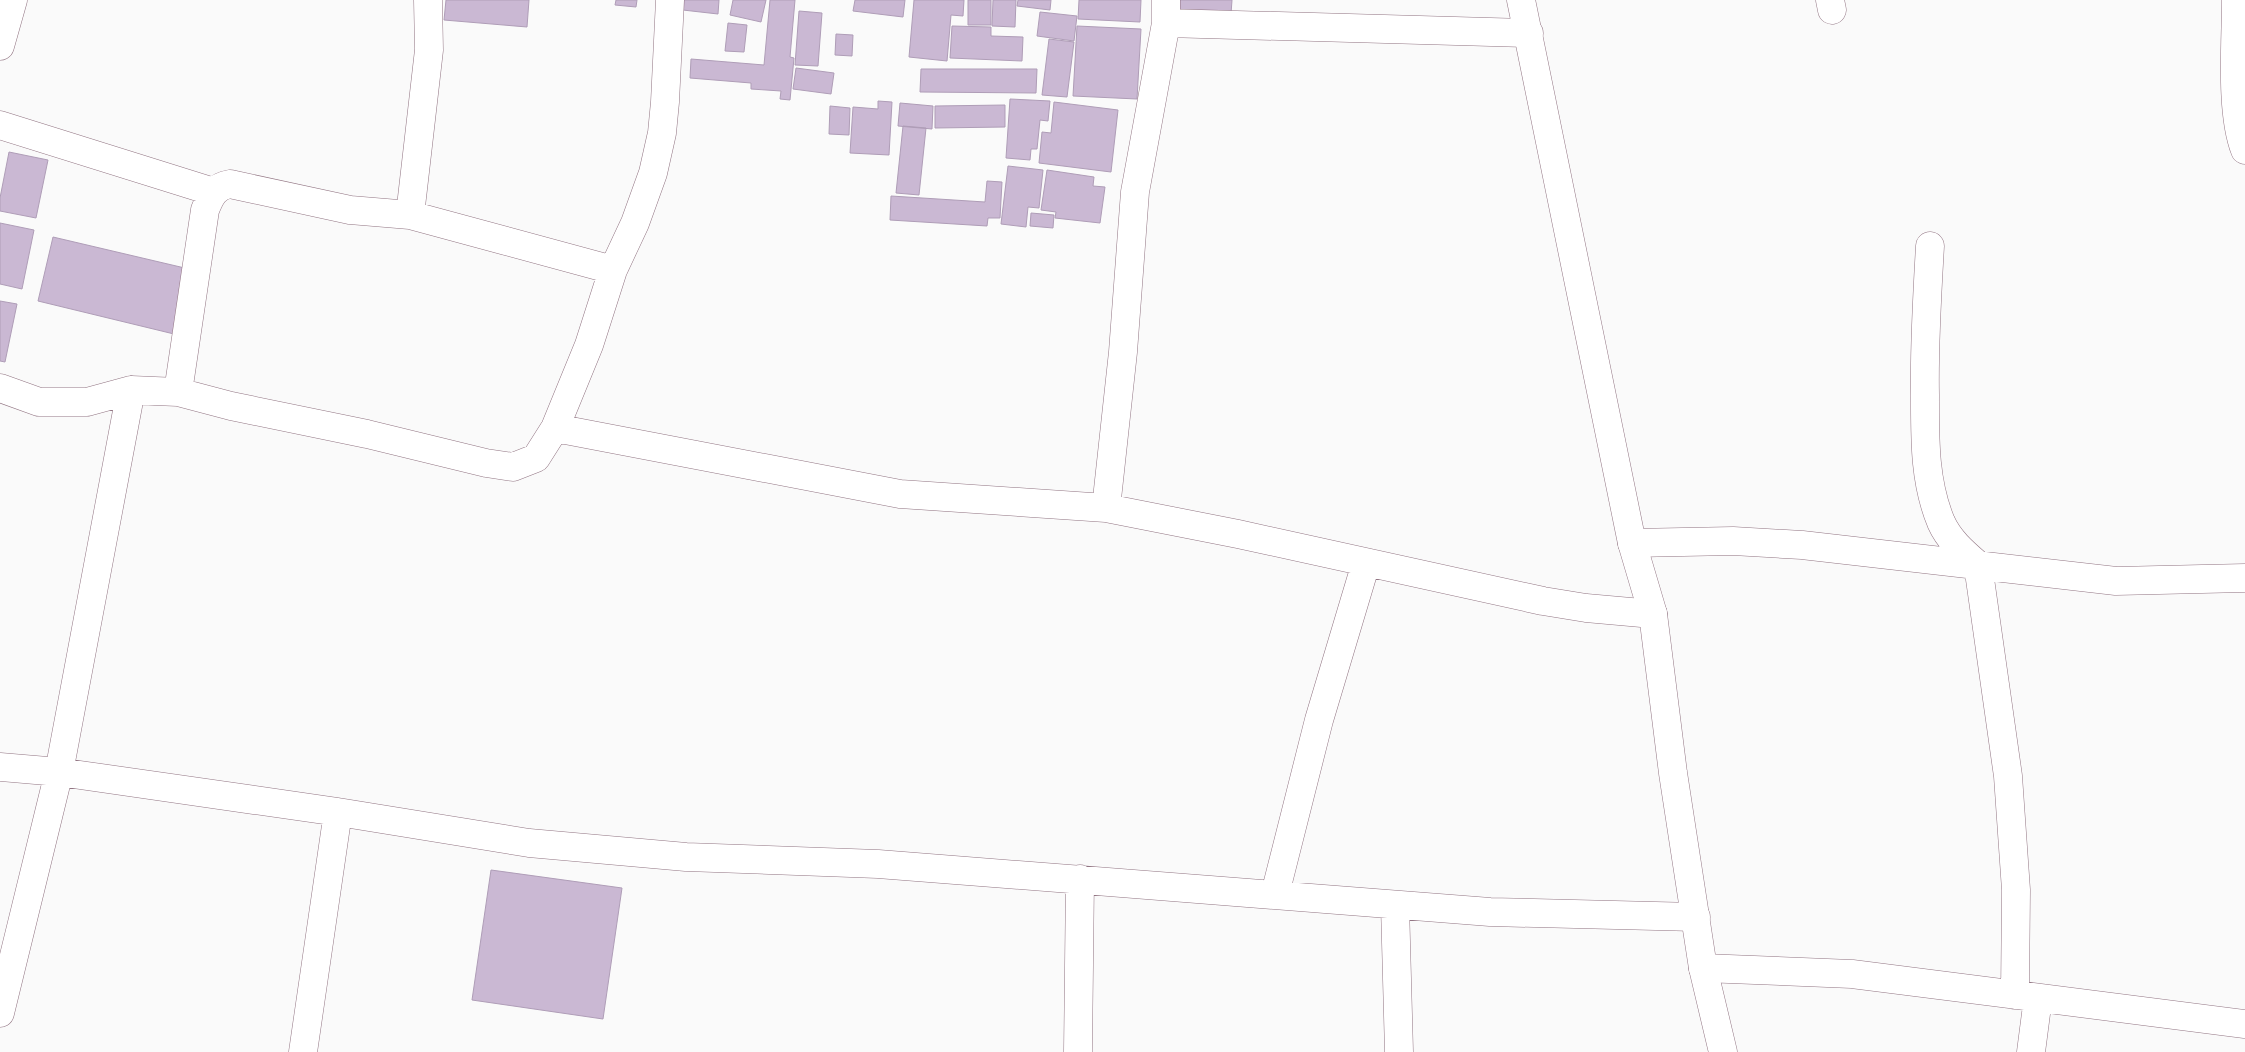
<svg xmlns="http://www.w3.org/2000/svg" width="2245" height="1052" font-family="Quicksand,sans-serif">
<rect width="100%" height="100%" fill="#fafafa"/>
<path fill="#cab8d3" stroke="#af9db7" d="M446,0h83l-2,27 -83,-7z
M616,0h21l-1,7 -21,-2z
M675,0h44l-1,14 -44,-5z
M733,0h33l-5,22 -31,-7z
M770,0h25l-5,57 4,1 -4,42 -10,-1 1,-8 -30,-2v-6l-61,-5 1,-19 73,6z
M855,0h50l-2,17 -50,-6z
M914,0h50l-1,16 -12,-1 -4,46 -38,-4z
M968,0h23v25h-23z
M993,0h23l-1,27 -23,-1z
M1018,0h33l-1,10 -33,-4z
M1079,0h62l-1,22 -62,-3z
M1173,0h59l-1,14 -59,-4z
M799,11l23,2 -4,53 -23,-1z
M1040,12l37,4 -3,25 -37,-5z
M728,23l19,2 -3,27 -19,-1z
M952,26l39,1v9l32,1 -1,24 -72,-3z
M1077,26l64,3 -4,70 -64,-3z
M836,34l17,1 -1,21 -17,-1z
M1049,39l25,3 -7,55 -25,-2z
M796,68l38,5 -3,21 -38,-5z
M921,69h116l-1,24 -116,-1z
M1010,99l40,2 -2,20 -8,-1 -3,29h-6l-1,11 -24,-2z
M878,101l14,1 -3,53 -39,-2 3,-46 25,2z
M1054,102l64,8 -7,62 -72,-9 3,-31 9,1z
M900,103l33,3 -1,23 -34,-3z
M1005,105v22l-70,1v-22z
M830,106l20,2 -1,27 -20,-1z
M903,126l23,2 -7,67 -23,-2z
M9,152l39,8 -12,58 -36,-7v-13z
M1008,166l35,4 -4,38 -11,-1 -2,20 -25,-3z
M1047,170l47,7 -1,9 12,1 -5,36 -45,-5 1,-6 -15,-2z
M987,181l15,1 -2,36h-12l-1,8 -97,-6 1,-24 94,6z
M1031,213l23,2 -1,13 -23,-2z
M0,223l34,7 -12,59 -22,-5z
M53,237l136,32 -15,65 -136,-33z
M0,301l17,3 -12,58 -5,-1z
M491,870l131,18 -19,131 -131,-19z"/>
<g fill="none" stroke-linecap="round" stroke-linejoin="round">
<g stroke="#927583" stroke-width="29">
<path id="street" d="M1830,0l2,10
M2236,0c0,42 -6,112 9,150
M1166,23l363,10
M0,46l13,-46
M0,125l214,67
M410,215l19,-165 -1,-50
M1930,246c-3,50 -6,99 -5,149 0,43 -1,86 16,127 8,18 22,30 37,43l30,211 8,114 -1,105
M0,388l39,14h48l44,-12 47,2 53,14 136,28 119,29 27,4 23,-9 19,-30 34,-83 24,-75 22,-47 18,-50 9,-40 3,-31 5,-102
M178,392l27,-182c5,-13 10,-24 25,-26l120,26 60,5 203,55
M555,428l345,66 206,14 132,26 305,67 43,7 67,6
M1106,508l17,-156 12,-160 31,-169v-23
M1632,543l101,-2 69,4 314,36 129,-3
M0,767l59,5 279,40 191,31 157,14 192,7 612,48 206,5
M1275,894l44,-174 47,-157
M1395,905l4,147
M1703,968l149,6 393,50
M0,1013l59,-241 72,-382
M303,1052l35,-240
M1078,1052l2,-173
M2031,1052l7,-54"/>
</g>
<g stroke="#927583" stroke-width="29">
<path id="secondary" d="M1521,0l111,543 21,71 20,159 30,195 20,84"/>
</g>
<use href="#street" stroke="#fff" stroke-width="28"/>
<use href="#secondary" stroke="#fff" stroke-width="28"/>
</g>
</svg>
